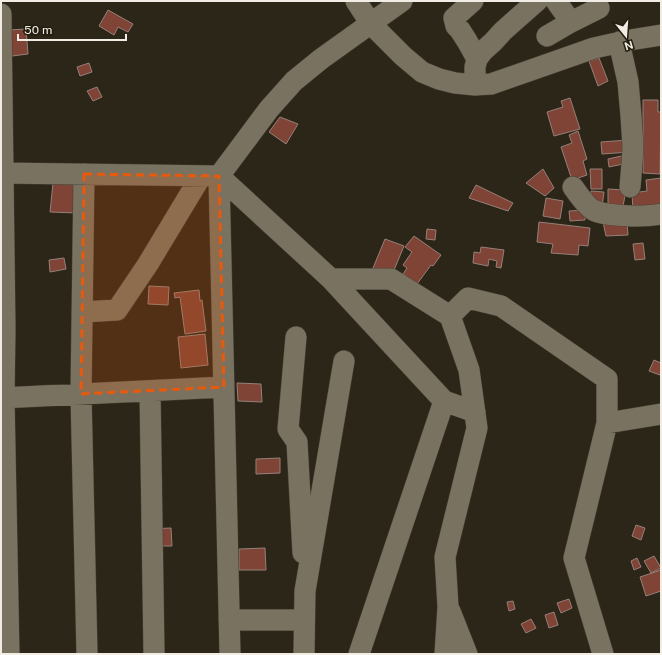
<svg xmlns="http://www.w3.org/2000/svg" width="662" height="655" font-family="'Public Sans',sans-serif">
<rect width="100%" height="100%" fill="#2c2618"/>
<path fill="#7f4435" stroke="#94807a" d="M108,10l25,14 -5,8 -10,-5 -4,8 -15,-9z
M26,29l2,25 -16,2 -3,-26z
M599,58l9,23 -10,5 -9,-25z
M89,63l3,9 -12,4 -3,-9z
M97,87l5,10 -9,4 -6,-10z
M570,98l10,31 -26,7 -7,-24 16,-5 -2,-6z
M643,100h15v12h3l-1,62 -17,-1z
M280,117l18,7 -12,20 -17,-12z
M578,131l9,28 -4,2 4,14 -15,5 -11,-33 11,-4 -3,-8z
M628,140l2,12 -28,2 -1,-12z
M626,155l2,8 -19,4 -1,-8z
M543,169l11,19 -9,8 -19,-13z
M590,169h12v20h-11z
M661,178v30l-28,3 -1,-18 15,-2 -1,-11z
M53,183l26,1 -2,29 -27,-1z
M476,185l37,18 -5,8 -39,-13z
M608,189l18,1 -4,22 -14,-1z
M591,191l13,1 -2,15 -12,-2z
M546,198l17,3 -3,18 -17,-3z
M585,210v10l-15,1 -1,-10z
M627,221l1,14 -22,1 -3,-14z
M539,222l51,6 -2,18 -9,-1 -1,10 -27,-2 2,-9 -16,-2z
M427,229l9,1 -1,10 -9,-1z
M414,236l27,19 -8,11 -2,-1 -14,19 -14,-10 4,-6 -4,-3 9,-13 -7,-5z
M385,239l19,7 -12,29 -19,-7z
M643,243l2,16 -10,1 -2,-16z
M481,247l23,3 -3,18 -5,-1 1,-6 -8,-2 -1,7 -15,-3 1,-11 6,1z
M64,258l2,11 -16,3 -1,-12z
M149,286l20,1 -1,18 -20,-1z
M199,290l1,11 2,-1 4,31 -21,3 -5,-37 -5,1 -1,-5z
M205,334l3,31 -27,3 -3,-31z
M654,360l7,3v9l-1,3 -11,-4z
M237,383l24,1 1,18 -24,-1z
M280,458v15l-24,1v-15z
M636,525l9,3 -4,12 -9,-4z
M171,528l1,18h-23l-1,-17z
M265,548l1,22h-27v-21z
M654,556l7,12 -10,5 -7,-12z
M637,558l4,9 -7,3 -3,-9z
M661,570v21l-15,5 -6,-19z
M569,599l3,9 -11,5 -4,-10z
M513,601l2,8 -6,2 -2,-9z
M554,612l4,13 -9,3 -4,-13z
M531,619l5,9 -10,5 -5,-9z"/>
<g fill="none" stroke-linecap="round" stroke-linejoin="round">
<g stroke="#454034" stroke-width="22">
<path id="minor" d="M356,1l15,23 32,32 19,16 17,7 16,4 20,2 16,-1 103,-36 36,-8 31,-5
M473,1l-19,17 2,8 4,4 7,11 10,18 -2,8v18
M556,1l15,21
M1,14l4,315 -1,69 5,256
M547,36l24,-14 28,-14
M619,42l9,40 3,34 2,31 -1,16 -2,24
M477,59l6,-8 10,-9 10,-11 34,-30
M1,173l218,3 112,103 113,122 31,11
M84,174l-3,220 6,260
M573,187c5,7 13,19 20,23 14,7 53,7 68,4
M331,279h60l59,37
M82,312l35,-2 31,-46 53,-88
M296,337l-8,92 9,13 6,111
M150,391l4,263
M1,398l223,-11
M607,423l54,-9
M450,611l17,43
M229,620h75
M230,654l-11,-478 50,-67 25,-28 27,-22 81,-58
M304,654l1,-63 39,-230
M359,654l85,-253
M445,654l3,-47 -3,-50 32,-129 -8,-58 -19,-54 18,-18 33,8 106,73v44l-33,135 29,96"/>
</g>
<use href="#minor" stroke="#797261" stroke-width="21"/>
</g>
<path fill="#e8590c" fill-opacity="0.2" stroke="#e8590c" stroke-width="3" stroke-dasharray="8 5" stroke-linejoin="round" d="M84,174l135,2 5,211 -143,7z"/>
<rect width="662" height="655" fill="none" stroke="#f1ede4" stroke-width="4"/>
<g transform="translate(626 36) rotate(163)" stroke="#231d0f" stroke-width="3" paint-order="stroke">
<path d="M0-3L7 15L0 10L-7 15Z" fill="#f1ede4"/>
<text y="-6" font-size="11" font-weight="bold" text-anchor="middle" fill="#f1ede4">N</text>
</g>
<path d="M18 34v6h108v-6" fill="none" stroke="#f1ede4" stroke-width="2"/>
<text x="24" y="34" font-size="12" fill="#f1ede4" stroke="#231d0f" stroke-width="3" paint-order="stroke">50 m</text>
</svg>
